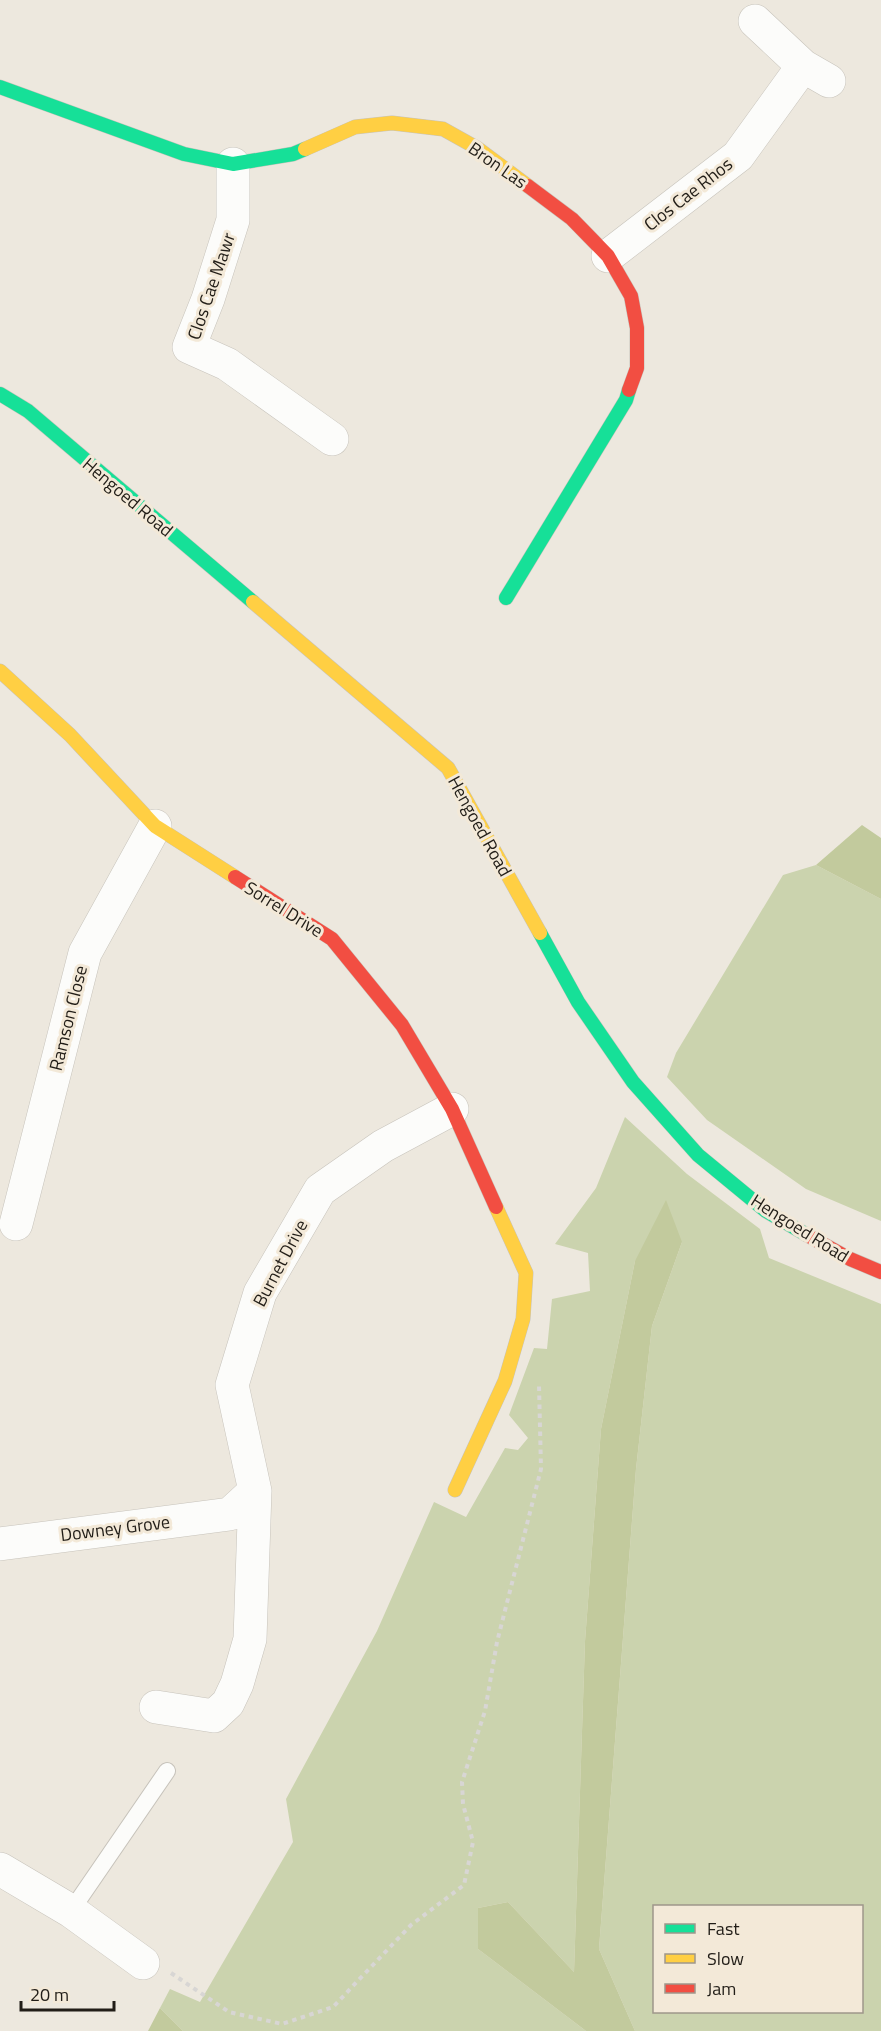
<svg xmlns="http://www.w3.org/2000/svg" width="881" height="2031" font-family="'Titillium Web',sans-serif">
<rect width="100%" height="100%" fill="#ede8de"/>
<path fill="#cbd3ae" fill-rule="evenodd" d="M816,865l65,34v322l-75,-32 -99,-69 -40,-43 9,-24 107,-178z
M625,1117l62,57 73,55 9,29 112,46v727h-246l-36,-82 37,-480 16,-143 30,-84 -47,19 -34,168 -16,212 -11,331 -66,-70 -30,6v41l108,82h-403l-23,-23 10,-19 30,13 93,-160 -7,-43 91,-168 57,-129 32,15 39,-69 13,2 10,-12 -19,-23 25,-67 13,1 5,-50 38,-8 -2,-38 -33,-9 41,-56zM654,1906h208v106h-208z"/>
<path fill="#c2ca9d" d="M862,825l19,13v61l-65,-34z
M666,1200l16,42 -30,84 -16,143 -37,480 36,82h-49l-108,-82v-41l30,-6 66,70 11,-331 16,-212 34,-168z
M160,2008l23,23h-35z"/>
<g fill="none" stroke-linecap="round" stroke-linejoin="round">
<g stroke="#c7c3bb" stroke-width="18">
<path id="lane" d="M71,1911l96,-140"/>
</g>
<g stroke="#c7c3bb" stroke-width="34">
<path id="street" d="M755,21l48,45 26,15
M233,164v56l-25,79 -19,48 38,17 105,75
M608,256l130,-100 65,-90
M16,1224l69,-271 70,-127
M0,1544l230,-30 25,-23 -23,-106 28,-92 60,-103 63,-44 69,-37
M156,1707l58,9 14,-13 9,-19 13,-45 5,-148
M0,1869l71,42 72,52"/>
</g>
<g stroke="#c7c3bb" stroke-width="15">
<path id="fast" d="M0,87l184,67 49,10 60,-10 12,-5
M0,394l28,17 225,191
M506,598l120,-198 3,-10
M540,933l38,69 55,80 65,73 68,56 41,24"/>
</g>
<g stroke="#c7c3bb" stroke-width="15">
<path id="slow" d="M305,149l50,-22 37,-4 51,6 34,19 51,38
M253,602l195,166 92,165
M0,671l70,64 85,91 80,51
M455,1490l50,-109 18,-62 3,-46 -30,-66"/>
</g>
<g stroke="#c7c3bb" stroke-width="15">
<path id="jam" d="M528,186l44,33 36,37 23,40 6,32v40l-8,22
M235,877l97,62 70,86 50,84 44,98
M807,1235l43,24 31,13"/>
</g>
<path stroke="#d8d6d4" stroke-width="4" stroke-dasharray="4.5 4.5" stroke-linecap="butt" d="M171,1973l58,39 53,12 51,-17 78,-82 53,-40 9,-43 -10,-38 -1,-22 23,-71 12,-69 44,-173 -2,-84"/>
<use href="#lane" stroke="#fcfcfa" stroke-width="16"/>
<use href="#street" stroke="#fcfcfa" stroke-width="33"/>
<use href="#fast" stroke="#16e098" stroke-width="14"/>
<use href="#slow" stroke="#ffcf43" stroke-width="14"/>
<use href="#jam" stroke="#f24e42" stroke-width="14"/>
</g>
<g text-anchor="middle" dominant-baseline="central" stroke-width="6" stroke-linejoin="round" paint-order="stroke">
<g font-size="18" fill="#211d17" stroke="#f3e9d8">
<text transform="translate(498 165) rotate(35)">Bron Las</text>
<text transform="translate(688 194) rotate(-38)">Clos Cae Rhos</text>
<text transform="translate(211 286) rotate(-71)">Clos Cae Mawr</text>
<text transform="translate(128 497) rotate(40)">Hengoed Road</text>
<text transform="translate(480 826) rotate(61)">Hengoed Road</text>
<text transform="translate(284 909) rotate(32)">Sorrel Drive</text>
<text transform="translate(68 1018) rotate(-76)">Ramson Close</text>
<text transform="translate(800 1228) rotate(32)">Hengoed Road</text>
<text transform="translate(280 1263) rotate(-62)">Burnet Drive</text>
<text transform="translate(115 1528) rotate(-7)">Downey Grove</text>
</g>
</g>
<rect x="653" y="1905" width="210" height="108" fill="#f3e9d8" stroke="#9f978b" stroke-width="1.5"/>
<rect x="665" y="1924" width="30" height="9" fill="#16e098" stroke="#9f978b" stroke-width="1.5"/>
<text x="707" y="1935" font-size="18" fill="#211d17">Fast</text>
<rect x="665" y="1954" width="30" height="9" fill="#ffcf43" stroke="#9f978b" stroke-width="1.5"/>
<text x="707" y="1965" font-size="18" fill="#211d17">Slow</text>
<rect x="665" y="1984" width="30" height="9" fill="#f24e42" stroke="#9f978b" stroke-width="1.5"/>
<text x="707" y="1995" font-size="18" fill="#211d17">Jam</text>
<path d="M21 2001v9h93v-9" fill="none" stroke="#211d17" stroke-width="3"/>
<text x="30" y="2001" font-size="18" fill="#211d17" stroke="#f3e9d8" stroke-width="4.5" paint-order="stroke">20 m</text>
</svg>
